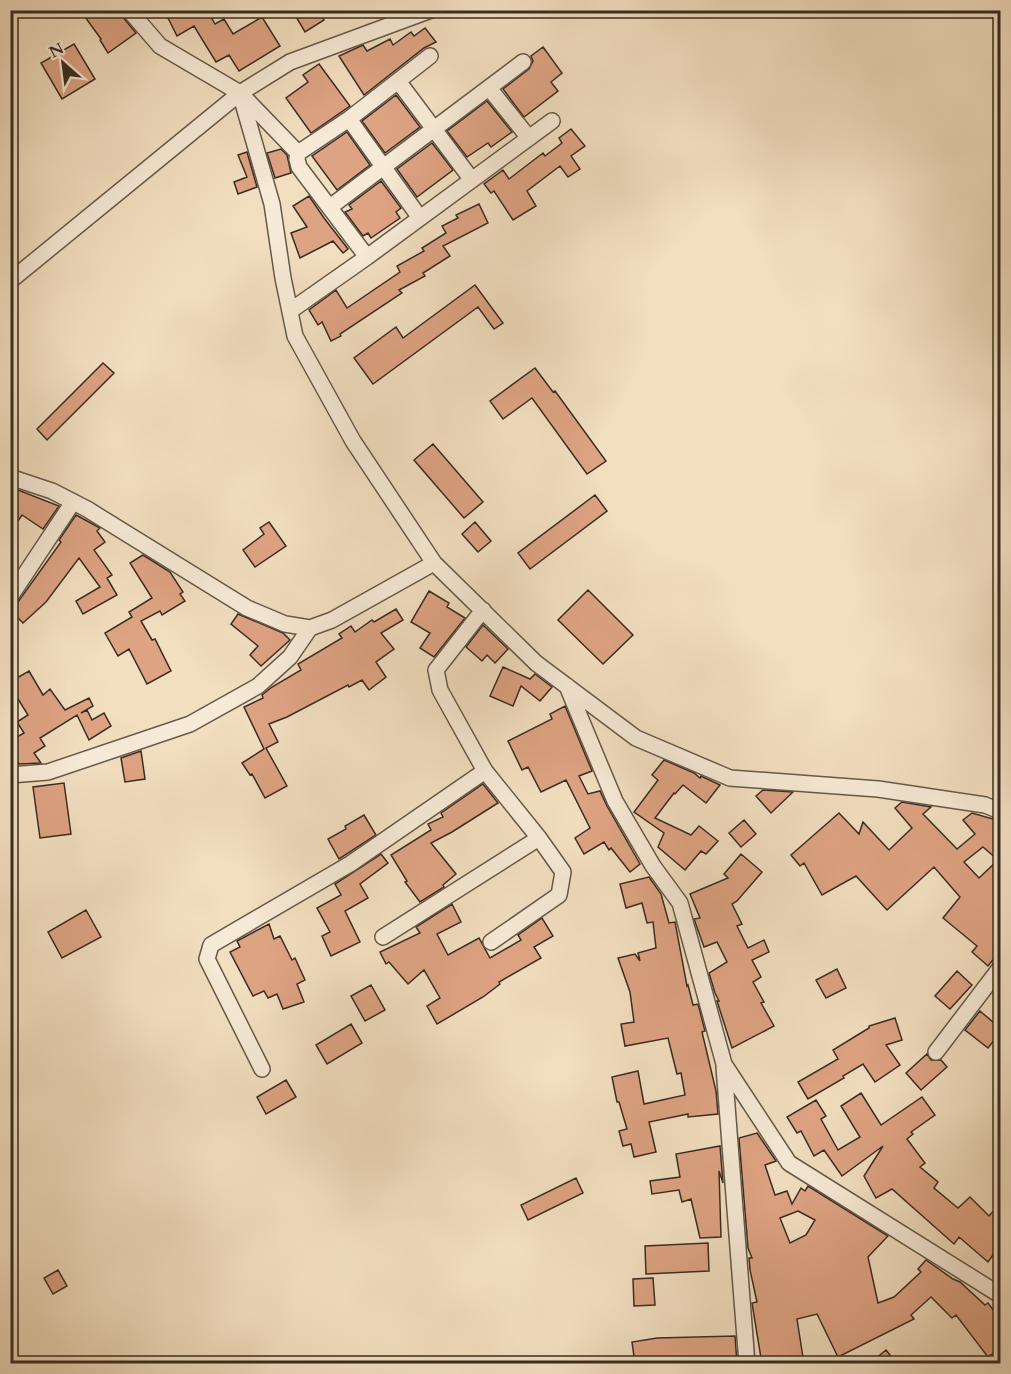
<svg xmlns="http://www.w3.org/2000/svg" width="1011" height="1374" font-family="Cardo,serif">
<rect width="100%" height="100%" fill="#f2dfc0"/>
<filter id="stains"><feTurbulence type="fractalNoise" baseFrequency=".00333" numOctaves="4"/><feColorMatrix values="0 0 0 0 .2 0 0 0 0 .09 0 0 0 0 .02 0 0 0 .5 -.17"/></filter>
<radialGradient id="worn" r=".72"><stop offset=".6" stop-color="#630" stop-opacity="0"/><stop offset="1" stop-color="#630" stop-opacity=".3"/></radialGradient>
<path fill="#dea383" stroke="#382c22" stroke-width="1.5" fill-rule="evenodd" d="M80,10h39l3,6 14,17 -28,20 -8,-13 1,-1z
M164,10h43l8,14 9,-5 9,15 29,-17 18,29 -41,25 -10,-16 -13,7 -22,-36 -17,10z
M292,10h26l6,10 -19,12z
M425,28l11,14 -12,6 -60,47 -25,-39 24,-11 4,6 23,-12 3,6 18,-13 3,4z
M74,44l21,35 -33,20 -21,-36z
M543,47l19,26 -11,9 7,9 -34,26 -21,-28 26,-20 4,-8 -2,-5z
M319,64l31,42 -39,27 -25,-35 22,-16 -5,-7z
M396,95l24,32 -35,26 -23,-32z
M487,101l25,31 -21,15 -3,-4 -21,14 -20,-26z
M571,129l14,17 -14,10 9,13 -12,8 -8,-11 -33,25 9,15 -23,14 -19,-29 -3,2 -7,-9 19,-14 6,9 34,-26 2,3 17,-13 -3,-5z
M347,132l23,33 -33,25 -25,-34z
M432,143l21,27 -36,27 -20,-28z
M281,149l6,6 4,18 -16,5 -8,-25z
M247,152l10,35 -19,7 -4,-12 13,-5 -9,-22z
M381,181l20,27 -5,4 4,6 -29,20 -3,-5 -5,3 -18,-24 7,-3 -3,-4z
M309,196l15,22 24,31 -5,4 -10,-12 -33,17 -9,-25 16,-6 -14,-21z
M479,204l9,19 -45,23 7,10 -27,17 2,3 -26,14 3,3 -62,41 1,2 -10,5 -9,-19 -4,3 -9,-15 27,-20 11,18 53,-36 -3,-6 27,-15 -2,-3 24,-15 -4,-7 16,-8 -2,-3z
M475,285l28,38 -9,6 -16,-22 -105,77 -19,-26 42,-31 7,11z
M103,363l11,10 -67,67 -10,-11z
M535,368l18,24 2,-1 51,70 -19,13 -55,-76 -29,21 -13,-18z
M433,444l50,58 -19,16 -50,-58z
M18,490l41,16 -16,23 -21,-14 -4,6 -8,-5v-16z
M595,495l12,16 -77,58 -12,-16z
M76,515l24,13 -3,3 8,11 -11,8 18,25 -5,3 10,17 -34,19 -7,-13 24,-14 -21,-29 -33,44 -23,21 -13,-13v-3l8,-5 43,-60 -2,-2z
M269,522l17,24 -31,21 -12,-17 21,-16 -4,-6z
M475,522l16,19 -13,11 -16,-18z
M143,555l27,17 13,20 -3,2 5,7 -23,14 -2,-4 -19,10 11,19 3,-1 16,32 -24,13 -18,-35 -11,7 -13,-23 27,-16 -3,-5 23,-14 -22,-35z
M588,590l45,45 -30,29 -45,-44z
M429,591l20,12 -2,4 18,11 -31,39 -14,-9 10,-15 -19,-11z
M396,609l7,11 -22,13 13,16 -18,13 10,15 -17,13 -7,-10 -13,7 -1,-2 -61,32 -18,7 9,18 -12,6 21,38 -22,12 -13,-24 -2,1 -8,-12 22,-14 -20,-42 19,-9 -1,-3 10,-8 29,-17 -3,-6 44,-26 -3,-4 12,-8 4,6 17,-12 2,2z
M238,614l45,19 7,7 -29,26 -11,-11 8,-9 -27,-22z
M483,625l25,24 -13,14 -8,-8 -5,6 -16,-14z
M503,667l27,12 5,-5 17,13 -12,14 -19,-15 -8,20 -23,-10z
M29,671l14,24 7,-6 15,21 24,-12 4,8 -12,7 6,-3 5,10 12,-7 7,13 -22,14 -12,-25 -37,23 5,8 -11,7 7,10 -22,1 -9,-14v-9l14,-8 -7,-11 11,-7 -18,-29v-4z
M565,706l27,65 -13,5 9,18 12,-3 7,15 33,58 -10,8 -19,-24 -2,2 -5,-8 -20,12 -9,-16 15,-10 -24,-48 -25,12 -13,-25 -6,3 -14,-29 44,-22 -2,-5z
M141,751l4,28 -20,3 -4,-24z
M664,760l30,13 6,5 1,-2 19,9 -14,18 -23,-18 -8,9 -1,-1 -19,25 36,17 8,-9 19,15 -12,13 -5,-3 -16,19 -27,-23 6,-14 -30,-21 24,-32 -6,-5z
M64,783l7,51 -31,4 -7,-51z
M483,784l15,19 -46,29 -21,11 25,31 -13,11 1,2 -24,15 -15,-20 2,-1 -16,-26 40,-25 -3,-6 15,-7 -2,-4z
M763,790l30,2 -22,21 -15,-17z
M902,802l29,5 -8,7 34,35 18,-15 -12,-14 9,-7 28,8v130l-12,15 -16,-14 5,-6 -34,-28 17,-21 -26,-30 -47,43 -31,-34 -34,19 -18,-32 -4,3 -9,-11 48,-42 20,21 4,-12 26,28 23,-22 -17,-20zM983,847l15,13 -19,18 -15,-16z
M364,815l12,20 -37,24 -11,-20 18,-10 -1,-3z
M744,820l12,14 -15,13 -12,-14z
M381,854l7,9 -28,21 8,14 -23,13 15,31 -29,14 -9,-20 8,-4 -13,-24 24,-13 -6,-11z
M741,854l21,18 -25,29 -5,3 10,20 -5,2 11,22 16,-8 5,12 -17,8 9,17 -8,5 11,20 -3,1 13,23 -42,22 -15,-47h2l-4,-8 -6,-20 18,-11 -10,-20 -13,5 -10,-28 6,-1 -10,-24 38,-16 -4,-4z
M649,877l12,17 8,29 6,-1 12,64 1,-1 5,20 5,-1 7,27 -3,1 14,59 2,23 -30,3v-3l-39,8 7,30 -22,5 -3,-13 -8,2 -4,-15 8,-2 -8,-27h-2l-5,-25 26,-6 6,33 41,-9 -4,-22 -4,1 -9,-36 -43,8 -4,-22 13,-2 -4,-30 -12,-34 17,-4 5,7 -2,-8 18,-5 -3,-26 -6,1 -5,-20 -16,5 -6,-24z
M452,904l9,18 -24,12 11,21 31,-17 11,20 31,-18 -3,-5 24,-17 11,18 -19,11 7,11 -42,24 1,2 -17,13 -46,27 -10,-18 13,-8 -16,-28 -16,14 -19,-22 -3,2 -6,-12 40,-19 -4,-6z
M86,910l15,27 -39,21 -14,-26z
M269,924l5,15 6,-3 12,24 3,-2 10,22 -8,4 7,18 -21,7 -6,-15 -9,4 -4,-7 -11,5 -23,-44 10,-5 -3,-6z
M837,969l9,19 -20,10 -10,-18z
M957,971l15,14 -22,24 -15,-13z
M371,985l14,25 -20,11 -14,-25z
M980,1011l20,17v5l-12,15 -23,-18z
M895,1018l7,22 -16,5 14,20 -25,17 -12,-18 -20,12 1,2 -36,21 -10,-17 40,-23 -5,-9 36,-22v-2z
M351,1024l11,19 -35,21 -11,-19z
M927,1054l4,6h10l6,7 -26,23 -15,-17z
M286,1080l10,17 -30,17 -9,-17z
M861,1093l20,32 41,-28 13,18 -24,17 2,2 -6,5 18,24 -5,4 18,15 -4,6 24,20 12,-11 19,19 11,-12v59l-7,-8 -5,7 -29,-25 -5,7 -62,-55 -16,9 -12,-22 19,-30 -41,30 -18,-26 -10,6 -13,-25 -4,2 -10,-16 29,-17 10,16 -5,3 17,31 22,-13 -19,-31z
M757,1133l19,28 -11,4 10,30 12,-4 5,13 9,-16 4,3 3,-5 80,50 -20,21 10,46 16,-6 27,-25 -3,-3 8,-9 27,19 7,3 25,23 3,-2 12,16v29l-12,9 -32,-42 -4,3 -21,-21 -20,18 3,4 -76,38 -21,-43 -20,5 7,45h-42l-10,-61 5,-1 -7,-32 -1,-12h3l-4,-10 -9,-110zM798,1211l17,9 -9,15 -16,8 -10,-25z
M720,1146l3,37 -4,-12 2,66 -21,1 -9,-39 -9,3 -3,-12 -27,4 -2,-13 30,-4 -4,-23z
M576,1178l7,15 -55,27 -7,-15z
M708,1243l1,28 -63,3 -1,-28z
M58,1270l9,16 -14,8 -9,-16z
M653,1278l2,27 -21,1 -1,-27z
M735,1336l2,28h-102l-3,-22 25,-4z
M886,1350l11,14h-28z"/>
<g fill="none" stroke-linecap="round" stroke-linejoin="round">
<g stroke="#66594a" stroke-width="18">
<path id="minor" d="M129,10l31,36 80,47 58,60
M398,81l74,99
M489,88l40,50
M240,93l32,111 11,74 12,58 58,105 81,122 102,100 100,75 94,40 148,11 107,16 15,6
M349,119l71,99
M330,207l193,-145
M367,257l-68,-90 -2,-8 1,-6 51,-34 81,-63
M10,281l230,-188 50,-31 141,-52
M290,311l77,-54 185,-136
M10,477l42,14 35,18 160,99 38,16 25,4 22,-8 102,-57
M10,597l63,-95
M483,610l-47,60 4,20 45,81 54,67 24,34 -4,23 -68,47
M567,686l48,115 38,65 27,37 44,161 65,99 211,132
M10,775l38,-3 142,-48 68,-38 32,-29 20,-29
M383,937l156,-99
M936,1052l64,-84
M724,1067l23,297
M262,1069l-55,-110 4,-14 139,-81 135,-93"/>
</g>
<use href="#minor" stroke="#f7ead6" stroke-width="15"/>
</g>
<rect width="1011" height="1374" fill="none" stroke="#f2dfc0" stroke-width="36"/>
<rect x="12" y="12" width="987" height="1350" fill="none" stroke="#382c22" stroke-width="3"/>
<rect x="18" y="18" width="975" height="1338" fill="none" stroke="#382c22" stroke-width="1.5"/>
<g transform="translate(63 63) rotate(332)" stroke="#f7ead6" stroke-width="4.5" paint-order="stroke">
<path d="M0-4.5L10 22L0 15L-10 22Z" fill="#382c22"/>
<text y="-9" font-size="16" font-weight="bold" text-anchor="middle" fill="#382c22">N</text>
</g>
<rect width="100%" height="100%" filter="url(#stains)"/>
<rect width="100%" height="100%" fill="url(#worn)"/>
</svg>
